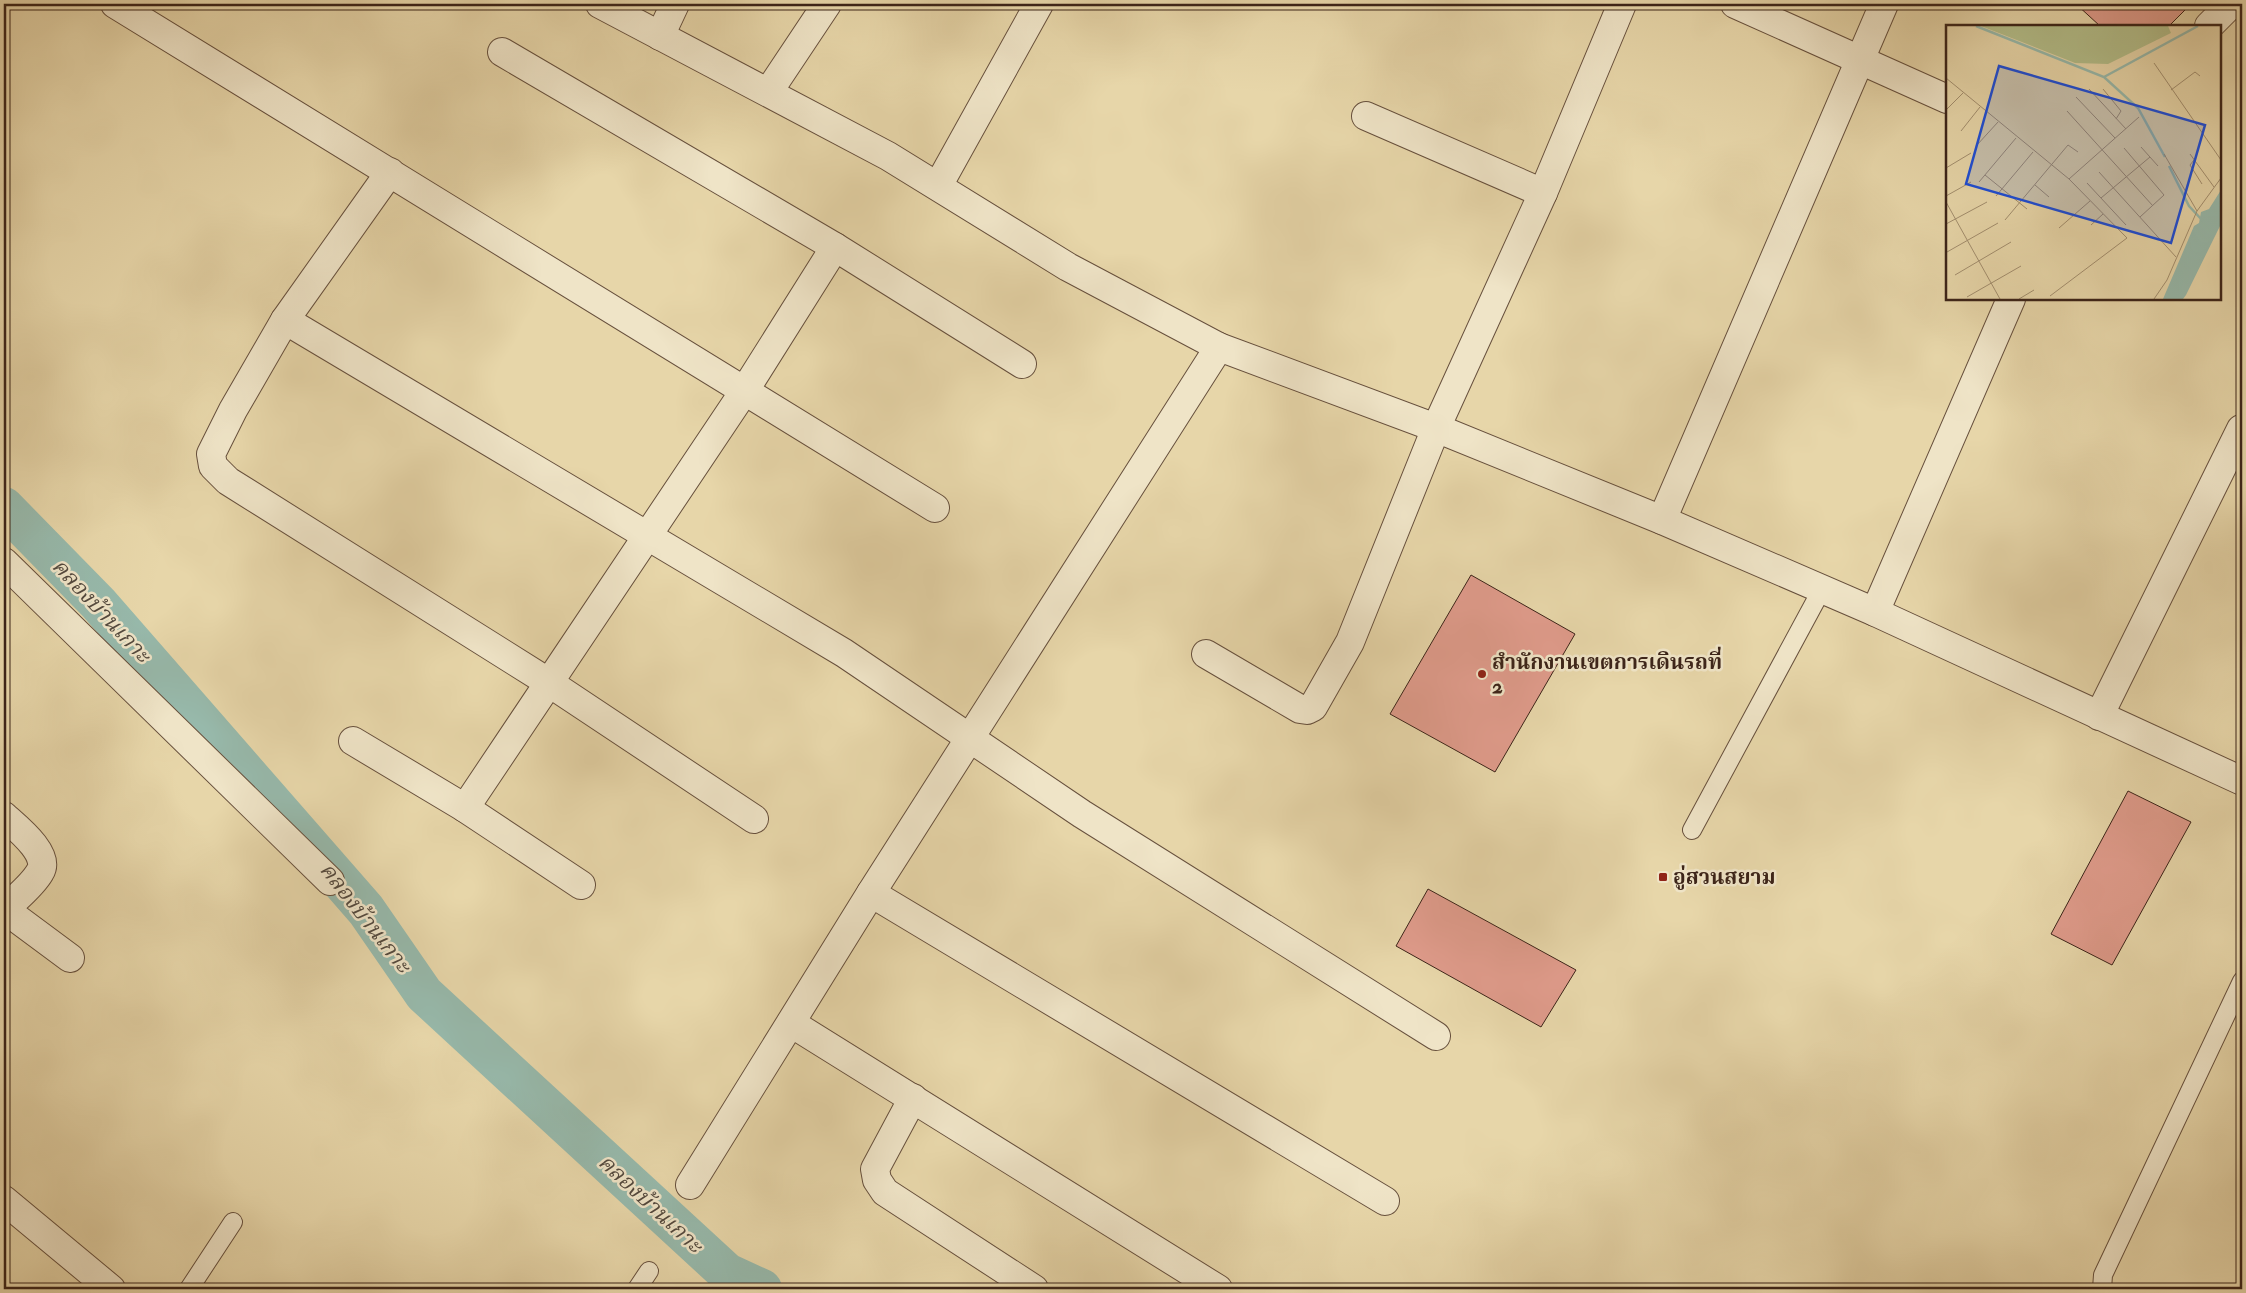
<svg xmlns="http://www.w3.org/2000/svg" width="2246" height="1293" viewBox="0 0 2246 1293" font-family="'IM FELL Double Pica','Noto Serif Thai',serif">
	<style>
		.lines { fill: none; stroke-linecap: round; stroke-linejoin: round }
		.canal { stroke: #97b9ab; stroke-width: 40 }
		.building { fill: #df9b8b; stroke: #3c2419 }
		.service-casing { stroke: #67503d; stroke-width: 20 }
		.minor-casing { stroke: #67503d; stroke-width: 30 }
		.service { stroke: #efe4c7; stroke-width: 18 }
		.minor { stroke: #efe4c7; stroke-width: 28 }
		.poi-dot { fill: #8f2418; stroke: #efe4c7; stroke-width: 2 }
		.labels { text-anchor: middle; stroke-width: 5; stroke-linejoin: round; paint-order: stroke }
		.poi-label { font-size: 21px; font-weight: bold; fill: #3c2419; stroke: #efe4c7; text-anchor: start }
		.water-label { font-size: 22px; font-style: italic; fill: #53493e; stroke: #efe4c7 }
		.inset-river { fill: none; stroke: #97b9ab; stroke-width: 2.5 }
		.inset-road { fill: none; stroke: #a38f6f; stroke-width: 1 }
		.view { fill: #1d4ed8; fill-opacity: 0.15; stroke: #1d4ed8; stroke-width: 2.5 }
		.inset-edge { fill: none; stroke: #3c2419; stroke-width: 2.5 }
	</style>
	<rect width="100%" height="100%" fill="#e7d6a9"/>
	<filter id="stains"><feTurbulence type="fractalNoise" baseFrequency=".004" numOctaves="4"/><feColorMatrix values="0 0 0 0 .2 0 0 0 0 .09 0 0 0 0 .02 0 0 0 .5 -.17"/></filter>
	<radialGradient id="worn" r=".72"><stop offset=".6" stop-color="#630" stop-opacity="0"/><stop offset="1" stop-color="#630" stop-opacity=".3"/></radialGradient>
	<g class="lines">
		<!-- canal -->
		<path class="canal" d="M 4,507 L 98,603 L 366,910 L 424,994 L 727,1273 L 762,1289"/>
	</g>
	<!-- building -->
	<g class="building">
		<path d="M 2076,4 L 2191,4 L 2169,26 L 2100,26 Z"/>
		<path d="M 1471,575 L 1575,634 L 1495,772 L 1390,714 Z"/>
		<path d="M 2128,791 L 2191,822 L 2112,965 L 2051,934 Z"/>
		<path d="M 1428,889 L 1576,970 L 1541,1027 L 1396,946 Z"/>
	</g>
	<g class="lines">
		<!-- service casing -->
		<g class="service-casing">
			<g id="service">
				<path d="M 1692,830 L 1822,589"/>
				<path d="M 189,1289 L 233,1222"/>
				<path d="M 637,1289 L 649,1271"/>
				<path d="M 2102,1289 L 2103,1275 L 2242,981"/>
			</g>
		</g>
		<!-- minor casing -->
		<g class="minor-casing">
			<g id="minor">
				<path d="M 115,4 L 935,508"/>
				<path d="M 600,4 L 888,156 L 1068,267 L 1219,347 L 1436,428 L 1662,520 L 1875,612 L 2242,781"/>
				<path d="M 1735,4 L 1947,99"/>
				<path d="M 2209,26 L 2231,4"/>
				<path d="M 660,36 L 675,4"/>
				<path d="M 502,52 L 835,247 L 1022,364"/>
				<path d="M 769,91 L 827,4"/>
				<path d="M 1366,116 L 1543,193"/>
				<path d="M 390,172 L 285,320 L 233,410 L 211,454 L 213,466 L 228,481 L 548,682 L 754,819"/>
				<path d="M 938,186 L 1039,4"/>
				<path d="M 285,320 L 844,653 L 1082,814 L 1436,1036"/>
				<path d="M 1662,520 L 1884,4"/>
				<path d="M 4,562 L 330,881"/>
				<path d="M 1875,612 L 2011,299"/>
				<path d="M 1206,654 L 1300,709 L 1307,710 L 1313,707 L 1350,642 L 1436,428 L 1543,193 L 1622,4"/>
				<path d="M 2099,716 L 2241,429"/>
				<path d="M 353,741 L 465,808 L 581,885"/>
				<path d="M 465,808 L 745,390 L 835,247"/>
				<path d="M 4,816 C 16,827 51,854 40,872 C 32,886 16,898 5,909"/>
				<path d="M 871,893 L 1385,1201"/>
				<path d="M 4,909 L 70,958"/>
				<path d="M 791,1023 L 1218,1289"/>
				<path d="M 913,1098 L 875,1169 L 877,1180 L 885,1192 L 1034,1289"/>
				<path d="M 690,1185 L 871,893 L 1219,347"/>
				<path d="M 4,1200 L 111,1289"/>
			</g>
		</g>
		<!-- service -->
		<use href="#service" class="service"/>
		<!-- minor -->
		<use href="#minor" class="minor"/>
	</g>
	<!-- markers -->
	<g class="poi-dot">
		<circle cx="1482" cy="674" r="5"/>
		<rect x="1658" y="872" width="10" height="10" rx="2.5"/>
	</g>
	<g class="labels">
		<!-- poi labels -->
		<g class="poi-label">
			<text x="1492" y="669">สำนักงานเขตการเดินรถที่<tspan x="1492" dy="24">2</tspan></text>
			<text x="1673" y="884">อู่สวนสยาม</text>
		</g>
		<!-- water labels -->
		<g class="water-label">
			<text transform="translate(102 610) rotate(47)" y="8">คลองบ้านเกาะ</text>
			<text transform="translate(366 917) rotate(52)" y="8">คลองบ้านเกาะ</text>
			<text transform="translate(651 1203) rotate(43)" y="8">คลองบ้านเกาะ</text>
		</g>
	</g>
	<!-- overview -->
	<g transform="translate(1946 25)">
		<rect width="275" height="275" fill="#e7d6a9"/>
		<path d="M 35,1 L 222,1 L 225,8 L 162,39 L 129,38 Z" fill="#b3be8a"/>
		<path d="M 275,165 L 275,199 L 240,270 L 237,274 L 217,274 L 248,201 L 253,198 L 255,187 L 263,184 Z" fill="#97b9ab"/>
		<path class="inset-river" d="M 30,1 L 158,52 L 192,83 L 219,132M 158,52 L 252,1M 223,141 L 243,181 L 257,196"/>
		<path class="inset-road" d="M 208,38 L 275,135M 0,53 L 123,154 L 181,213 L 104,271M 143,64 L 180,104M 157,64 L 175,86 L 170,94M 225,65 L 249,47 L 254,51M 130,72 L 169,113M 0,85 L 17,68M 121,86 L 207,181M 15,106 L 34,82M 31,120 L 52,97M 195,122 L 212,141M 178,123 L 218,170 L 194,192M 218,129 L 251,186M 244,129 L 268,162M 248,135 L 244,140 L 256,159M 0,143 L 25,128M 153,147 L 230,232M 39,150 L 81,184M 123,154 L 193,92M 33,157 L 70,113M 141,158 L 180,200M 89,160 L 103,172M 0,171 L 25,157M 50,171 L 87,127M 155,173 L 204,132M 0,177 L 54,274M 59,195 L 122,120 L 132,127M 0,199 L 41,177M 145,200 L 157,189M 113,203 L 144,176M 1,227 L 52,198M 9,250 L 65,217M 21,272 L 75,241M 73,274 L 88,265M 208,274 L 221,255 L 251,186 L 275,153"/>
		<path class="view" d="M 53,41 L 259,100 L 225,218 L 20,159 Z"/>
		<rect width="275" height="275" class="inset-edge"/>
	</g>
	<!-- margin -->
	<rect width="2246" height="1293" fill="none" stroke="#e7d6a9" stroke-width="20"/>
	<rect x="5" y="5" width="2236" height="1283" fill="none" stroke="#3c2419" stroke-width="2.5"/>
	<rect x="10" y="10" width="2226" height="1273" fill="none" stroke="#3c2419"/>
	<rect width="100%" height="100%" filter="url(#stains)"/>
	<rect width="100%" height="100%" fill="url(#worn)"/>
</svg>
